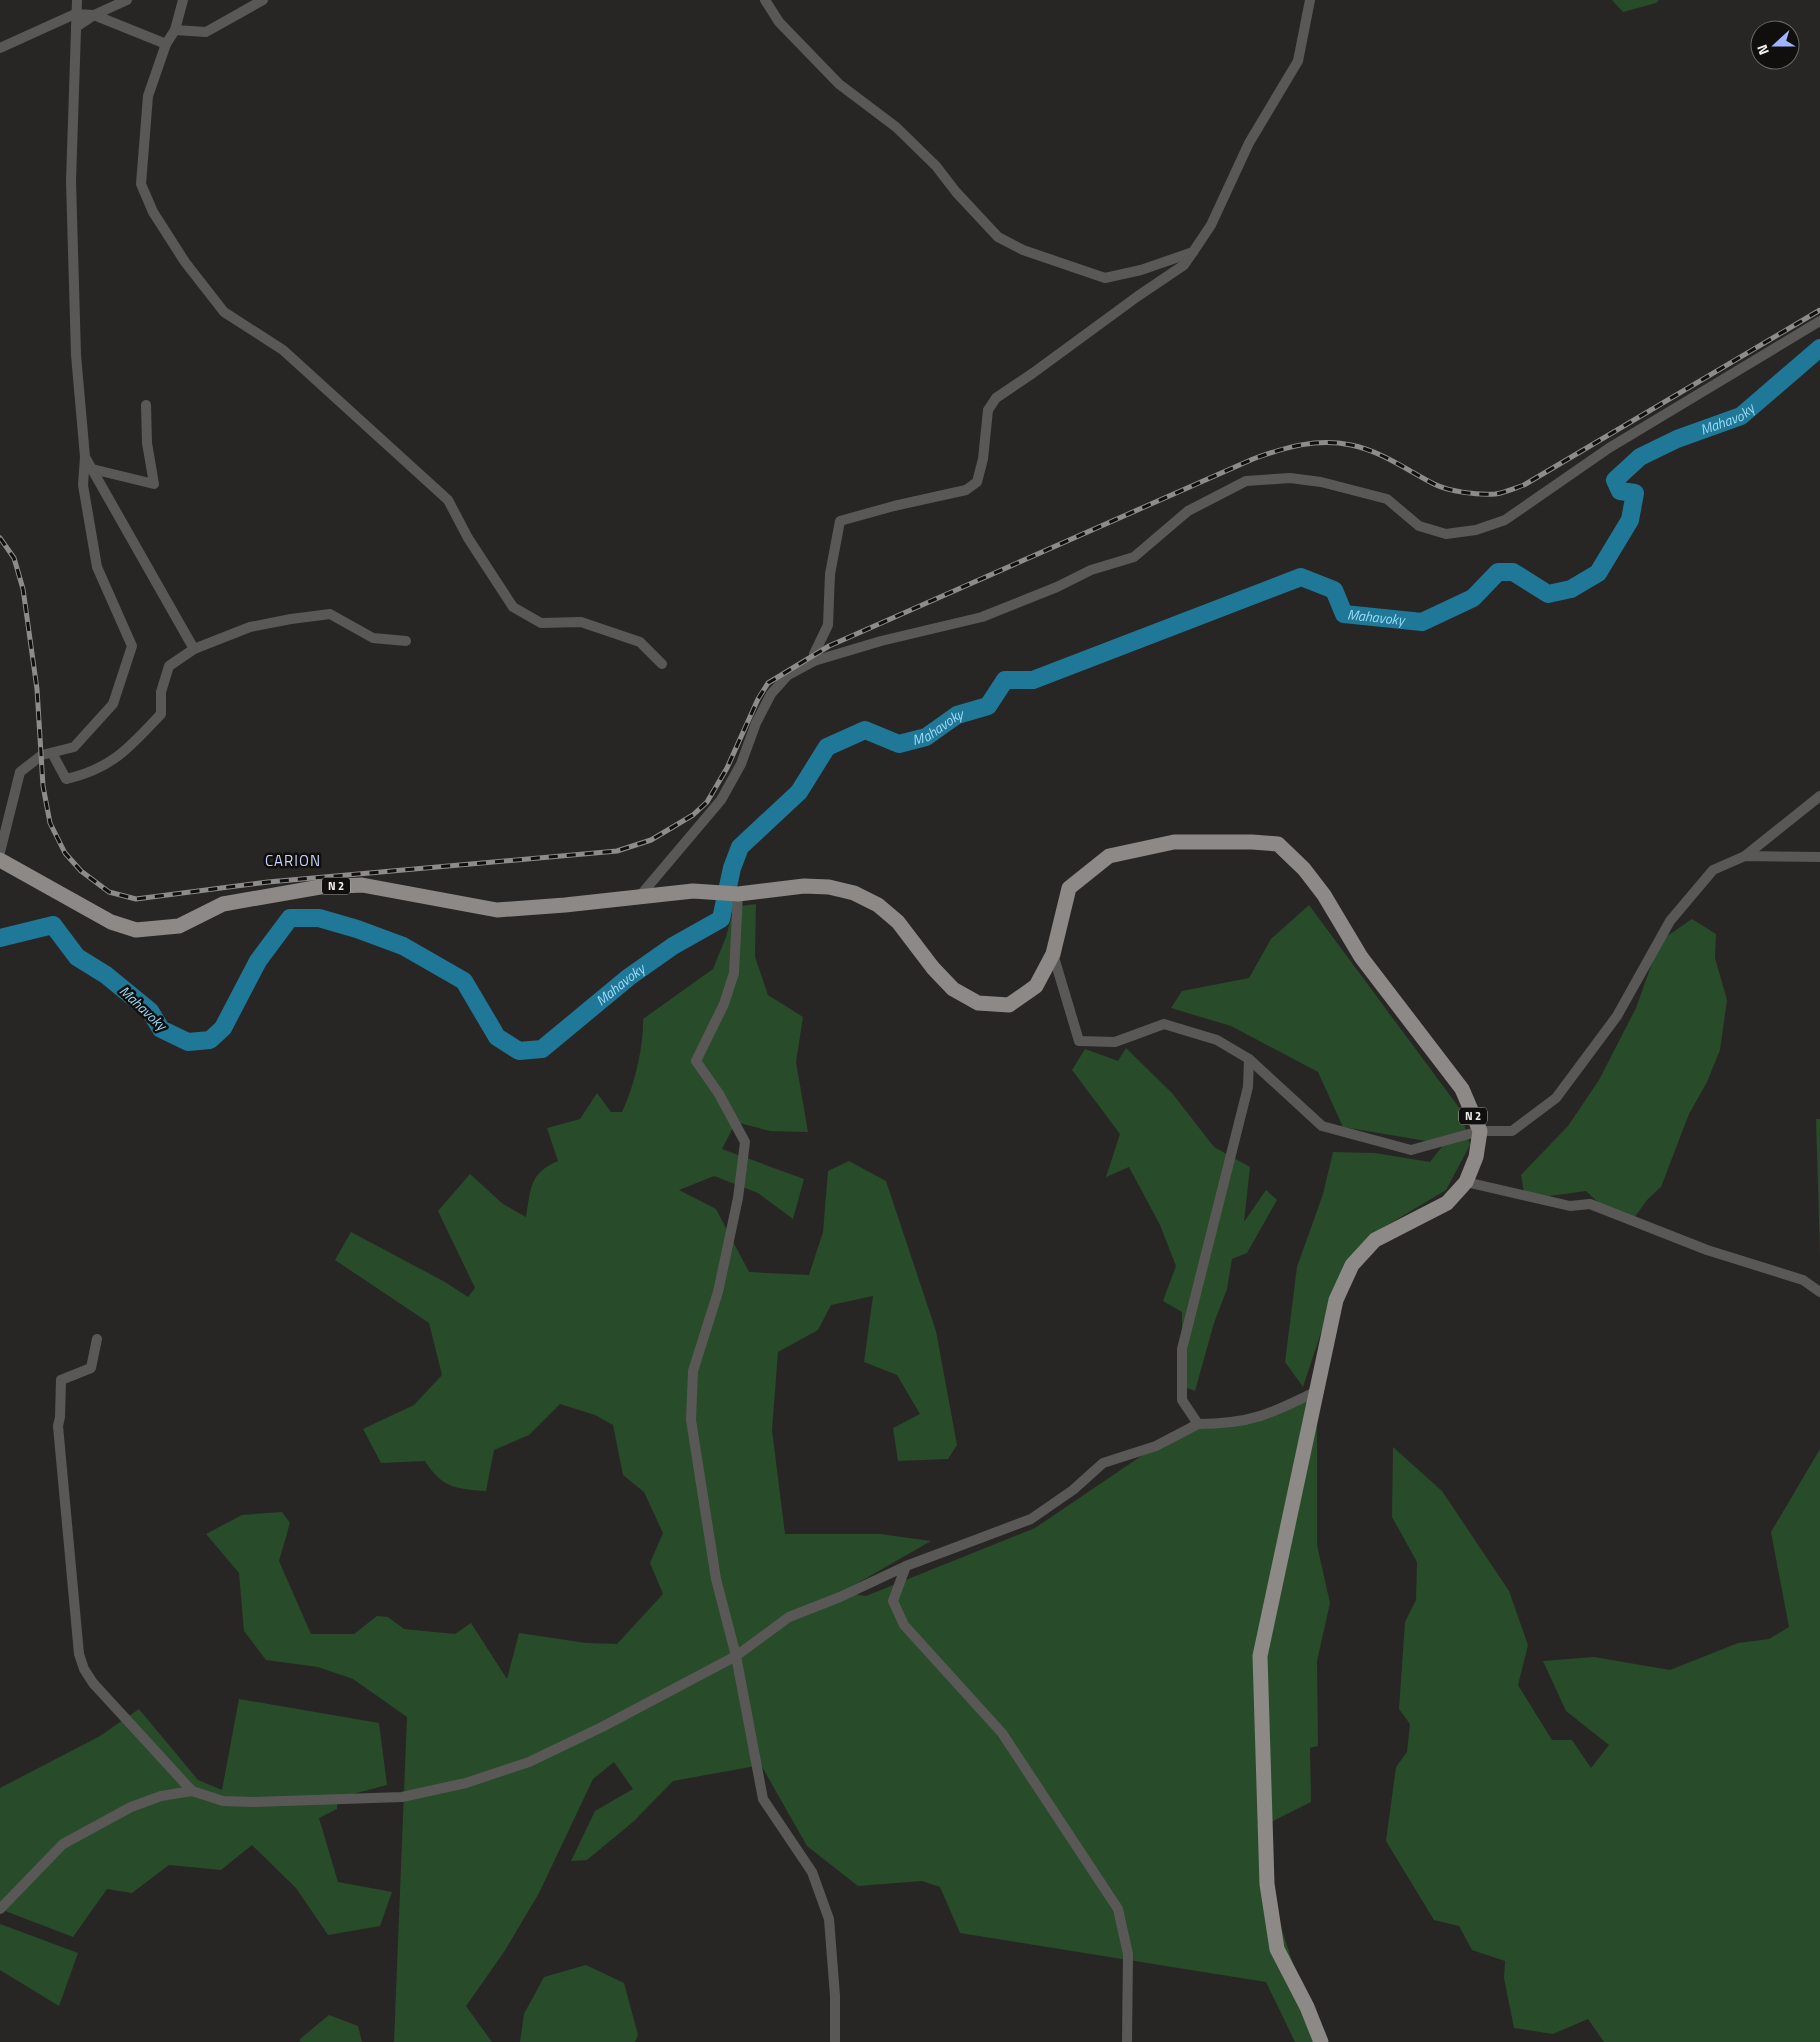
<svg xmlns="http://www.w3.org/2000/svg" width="1820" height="2042" viewBox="0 0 1820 2042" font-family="'Titillium Web',sans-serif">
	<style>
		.green { fill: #284b2a }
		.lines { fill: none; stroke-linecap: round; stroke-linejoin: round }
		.river { stroke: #1f7898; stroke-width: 18 }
		.minor { stroke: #5a5857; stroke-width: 10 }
		.primary { stroke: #8c8987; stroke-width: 15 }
		.rail-casing { stroke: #8e8c8a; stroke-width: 5 }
		.rail { stroke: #100f0e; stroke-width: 3; stroke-dasharray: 9; stroke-linecap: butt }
		.labels { text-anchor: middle; stroke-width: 5; stroke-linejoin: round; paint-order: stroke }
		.shield { fill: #100f0e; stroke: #aeacab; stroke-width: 1 }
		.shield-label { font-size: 11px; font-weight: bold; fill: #f1f0ee }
		.water-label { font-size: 14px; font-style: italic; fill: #9ddbf7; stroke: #100f0e }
		.quarter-label { font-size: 15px; letter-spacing: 1px; fill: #c8d3fe; stroke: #100f0e }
	</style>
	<rect width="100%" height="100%" fill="#282624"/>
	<!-- green -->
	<g class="green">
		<path d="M 1612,0 L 1659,0 L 1656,3 L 1623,12 Z"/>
		<path d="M 756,904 L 755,957 L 768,995 L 803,1017 L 796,1062 L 808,1132 L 770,1131 L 736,1122 L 722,1149 L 804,1179 L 793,1219 L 758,1193 L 714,1176 L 679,1190 L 716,1209 L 749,1272 L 809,1275 L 823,1232 L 828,1171 L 849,1161 L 886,1181 L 936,1331 L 957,1445 L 948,1459 L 898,1461 L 893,1428 L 920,1414 L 897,1375 L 864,1362 L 873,1296 L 831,1305 L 818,1330 L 778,1352 L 772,1430 L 785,1534 L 880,1534 L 931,1541 L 842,1592 L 866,1596 L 1035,1528 L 1156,1446 L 1198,1424 L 1272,1413 L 1317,1391 L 1317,1545 L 1330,1603 L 1317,1661 L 1318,1746 L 1310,1748 L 1311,1802 L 1265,1825 L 1267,1884 L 1307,2007 L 1321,2042 L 1295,2042 L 1266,1982 L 960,1933 L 940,1887 L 922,1881 L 858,1886 L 807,1846 L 761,1765 L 673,1781 L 634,1821 L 587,1860 L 571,1861 L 595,1811 L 633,1789 L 614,1762 L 593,1779 L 539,1893 L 504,1952 L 466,2006 L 492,2042 L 394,2042 L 407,1717 L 353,1679 L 318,1667 L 266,1660 L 244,1631 L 239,1573 L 206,1534 L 242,1515 L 282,1512 L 290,1523 L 279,1561 L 311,1634 L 354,1634 L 377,1616 L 388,1617 L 404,1629 L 455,1634 L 471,1623 L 507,1679 L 519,1633 L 586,1643 L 617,1644 L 663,1594 L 650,1563 L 663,1533 L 644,1492 L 623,1475 L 613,1425 L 595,1415 L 560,1404 L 529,1435 L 494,1450 L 486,1491 C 456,1489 442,1488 425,1461 L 381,1463 L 363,1429 L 414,1405 L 442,1375 L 429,1323 L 335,1260 L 351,1232 L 445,1282 L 468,1297 L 475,1288 L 438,1211 L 470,1174 L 503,1204 L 526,1217 C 531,1189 529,1173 558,1161 L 547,1128 L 580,1119 L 597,1093 L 611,1112 L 622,1112 C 634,1088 644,1046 643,1019 L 713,969 L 726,937 L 734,907 Z"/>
		<path d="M 1309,905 L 1460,1109 L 1470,1145 L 1446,1190 L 1369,1236 L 1343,1266 L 1303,1387 L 1285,1362 L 1297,1267 L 1323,1194 L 1333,1152 L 1375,1153 L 1430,1162 L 1444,1144 L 1343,1127 L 1318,1072 L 1231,1026 L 1171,1008 L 1182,991 L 1249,978 L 1271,939 Z"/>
		<path d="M 1692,919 L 1716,934 L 1715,958 L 1727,1000 L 1720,1050 L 1707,1082 L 1689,1114 L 1661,1187 L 1647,1200 L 1634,1218 L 1600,1204 L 1586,1191 L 1549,1196 L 1524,1193 L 1521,1175 L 1568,1126 L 1599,1080 L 1636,1008 L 1660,941 Z"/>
		<path d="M 1126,1048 L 1172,1093 L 1214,1147 L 1250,1167 L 1244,1222 L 1266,1190 L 1277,1200 L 1247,1253 L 1232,1259 L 1227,1289 L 1214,1323 L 1195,1391 L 1182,1386 L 1182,1312 L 1163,1301 L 1176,1266 L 1160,1225 L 1129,1167 L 1106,1177 L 1120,1134 L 1072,1070 L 1085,1049 L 1118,1061 Z"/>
		<path d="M 1816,1119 L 1820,1119 L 1820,1255 Z"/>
		<path d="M 1393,1447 L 1442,1491 L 1509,1591 L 1528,1645 L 1518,1685 L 1552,1740 L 1572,1740 L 1591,1768 L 1609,1745 L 1566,1711 L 1543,1661 L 1594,1657 L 1670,1670 L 1738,1643 L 1769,1639 L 1789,1627 L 1771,1532 L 1820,1449 L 1820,2042 L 1604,2042 L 1588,2019 L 1553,2034 L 1514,2028 L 1504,1978 L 1505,1961 L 1472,1950 L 1459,1926 L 1434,1920 L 1386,1841 L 1396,1767 L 1407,1752 L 1410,1724 L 1399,1709 L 1405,1622 L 1416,1600 L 1417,1562 L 1392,1517 Z"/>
		<path d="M 239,1699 L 379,1723 L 387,1785 L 337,1798 L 337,1809 L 319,1818 L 338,1882 L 392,1892 L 380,1926 L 328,1935 L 296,1888 L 252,1845 L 221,1870 L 169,1865 L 132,1893 L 107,1889 L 73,1937 L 0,1909 L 0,1788 L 100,1736 L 139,1709 L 198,1780 L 222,1790 Z"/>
		<path d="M 0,1924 L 78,1953 L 59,2006 L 0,1970 Z"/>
		<path d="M 586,1965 L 624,1983 L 638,2035 L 635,2042 L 520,2042 L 524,2014 L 544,1977 Z"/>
		<path d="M 329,2015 L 358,2026 L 362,2042 L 300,2042 L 300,2039 Z"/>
	</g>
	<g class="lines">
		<!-- river -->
		<path class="river" id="s1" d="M 0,938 L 53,925 L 77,957 L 106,975 L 150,1011 L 161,1029 L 188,1042 L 210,1040 L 223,1028 L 258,961 L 290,918 L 319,918 L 357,929 L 403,946 L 464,981 L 497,1037 L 519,1051 L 542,1049 L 629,977 L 673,946 L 721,919 L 732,868 L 740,847 L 799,792 L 827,747 L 865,730 L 899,744 L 926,737 L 957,715 L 988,706 L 1005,680 L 1033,680 L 1301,577 L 1334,590 L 1344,614 L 1422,622 L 1473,598 L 1498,572 L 1513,572 L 1548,594 L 1571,589 L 1598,573 L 1630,520 L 1635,493 L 1620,491 L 1615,480 L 1640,457 L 1677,439 L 1741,416 L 1820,348"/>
		<!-- minor -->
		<g class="minor">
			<path d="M 765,0 L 779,22 L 839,84 L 896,127 L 936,166 L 956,192 L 998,237 L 1023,250 L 1105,278 L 1141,270 L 1193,252 L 1211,225 L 1249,143 L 1298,61 L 1310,0"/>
			<path d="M 76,27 L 94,15 L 127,0"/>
			<path d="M 175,30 L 183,0"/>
			<path d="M 166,44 L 175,30 L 206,32 L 263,0"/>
			<path d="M 0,48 L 75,14 L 94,15 L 166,44 L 148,96 L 141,184 L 153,212 L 185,262 L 224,312 L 283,350 L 448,500 L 468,538 L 513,607 L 541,623 L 581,622 L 640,642 L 662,664"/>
			<path d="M 92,469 L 154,484 L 147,443 L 146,405"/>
			<path d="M 194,649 L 250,627 L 291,619 L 330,614 L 373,638 L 406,641"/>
			<path d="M 814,661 L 814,654 L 828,625 L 830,574 L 840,521 L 894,506 L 966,490 L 977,482 L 983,459 L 988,410 L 996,398 L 1033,373 L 1138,296 L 1184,265 L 1193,252"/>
			<path d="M 52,753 L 66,779 C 112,769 131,746 161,714 L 161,692 L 169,666 L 194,649 L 85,457"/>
			<path d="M 0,852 L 20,772 L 42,755 L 74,747 L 113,704 L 132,646 L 97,567 L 83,485 L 85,457 L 76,355 L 71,181 L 77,0"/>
			<path d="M 1745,856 L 1820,796"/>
			<path d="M 738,894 L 734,973 L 724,1004 L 696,1061 L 719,1094 L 745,1142 L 738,1198 L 718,1292 L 693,1371 L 691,1420 L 716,1579 L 736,1656 L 763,1799 L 812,1872 L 829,1919 L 835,1996 L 835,2042"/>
			<path d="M 639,897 L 721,800 L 741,764 L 756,723 L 771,694 L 788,675 L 814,661 L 881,641 L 982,617 L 1057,587 L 1091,570 L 1134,557 L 1188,511 L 1246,481 L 1290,478 L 1321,482 L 1387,499 L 1419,526 L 1446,534 L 1476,530 L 1505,520 L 1609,448 L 1820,321"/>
			<path d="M 1053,954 L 1079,1041 L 1115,1042 L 1164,1024 L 1217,1040 L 1249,1059 L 1322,1126 L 1411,1150 L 1480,1131 L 1512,1131 L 1556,1098 L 1617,1016 L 1670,921 L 1713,870 L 1745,856 L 1820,857"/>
			<path d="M 1249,1059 L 1248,1087 L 1182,1349 L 1182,1400 L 1198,1424 C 1250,1424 1271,1414 1317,1391"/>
			<path d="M 1466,1182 L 1570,1206 L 1590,1204 L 1707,1250 L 1803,1280 L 1820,1292"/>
			<path d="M 97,1339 L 91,1368 L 61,1380 L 60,1417 L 58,1426 L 79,1654 L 84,1669 L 93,1683 L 192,1791"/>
			<path d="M 0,1909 L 63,1844 L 131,1807 L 161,1796 L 192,1791 L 223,1801 L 254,1802 L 402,1797 L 466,1783 L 529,1762 L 602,1727 L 736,1656 L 789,1617 L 840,1597 L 906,1566"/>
			<path d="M 1127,2042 L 1128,1954 L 1118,1909 L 1002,1733 L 904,1625 L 893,1601 L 906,1566 L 1031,1519 L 1073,1490 L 1103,1463 L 1156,1446 L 1198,1424"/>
		</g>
		<!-- primary -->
		<path class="primary" d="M 0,860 L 111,922 L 136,930 L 179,926 L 223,904 L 320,887 L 362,885 L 497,910 L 565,905 L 693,891 L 738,894 L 804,886 L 829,887 L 854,893 L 878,905 L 898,922 L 933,968 L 953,989 L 978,1003 L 1009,1005 L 1036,986 L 1053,954 L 1069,888 L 1109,856 L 1174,842 L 1252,842 L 1278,844 L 1304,869 L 1324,895 L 1361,957 L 1462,1089 L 1480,1131 L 1476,1157 L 1466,1182 L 1447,1203 L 1375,1240 L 1352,1265 L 1336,1300 L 1260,1656 L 1267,1884 L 1277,1949 L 1307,2007 L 1321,2042"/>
		<!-- rail casing -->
		<g class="rail-casing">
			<path id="rail" d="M 0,538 L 14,558 L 23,589 L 37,689 L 43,786 L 50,823 L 65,853 L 81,871 L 109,892 L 136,899 L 268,882 L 617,851 L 651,840 L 693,815 L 707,802 L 727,768 L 758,699 L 768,683 L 829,646 L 1253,459 C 1286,447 1316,438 1351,445 C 1381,451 1407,470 1434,484 C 1450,492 1477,495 1495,494 C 1504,493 1515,488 1524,485 L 1820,310"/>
		</g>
		<!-- rail -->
		<use href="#rail" class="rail"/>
	</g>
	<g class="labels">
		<!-- shield labels -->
		<g class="shield">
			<rect x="322" y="877.5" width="28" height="17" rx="4"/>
			<rect x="1459" y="1107.5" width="28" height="17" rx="4"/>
		</g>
		<g class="shield-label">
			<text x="336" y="890">N 2</text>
			<text x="1473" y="1120">N 2</text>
		</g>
		<!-- water labels -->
		<g class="water-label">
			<text dy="5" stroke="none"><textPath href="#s1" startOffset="2250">Mahavoky</textPath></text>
			<text dy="5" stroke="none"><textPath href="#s1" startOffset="1754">Mahavoky</textPath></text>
			<text dy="5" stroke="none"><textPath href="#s1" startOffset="1259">Mahavoky</textPath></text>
			<text dy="5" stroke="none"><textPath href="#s1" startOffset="809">Mahavoky</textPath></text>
			<text transform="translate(143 1008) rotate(43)" y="5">Mahavoky</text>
		</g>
		<!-- quarter labels -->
		<g class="quarter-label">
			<text x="293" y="866">CARION</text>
		</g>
	</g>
	<!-- north arrow -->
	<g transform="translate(1775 45) rotate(249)"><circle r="24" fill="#100f0e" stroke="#6a6968"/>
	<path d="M0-4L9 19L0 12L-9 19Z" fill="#a1b3fd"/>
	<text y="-8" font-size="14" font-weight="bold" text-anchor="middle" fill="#f1f0ee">N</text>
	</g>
</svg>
